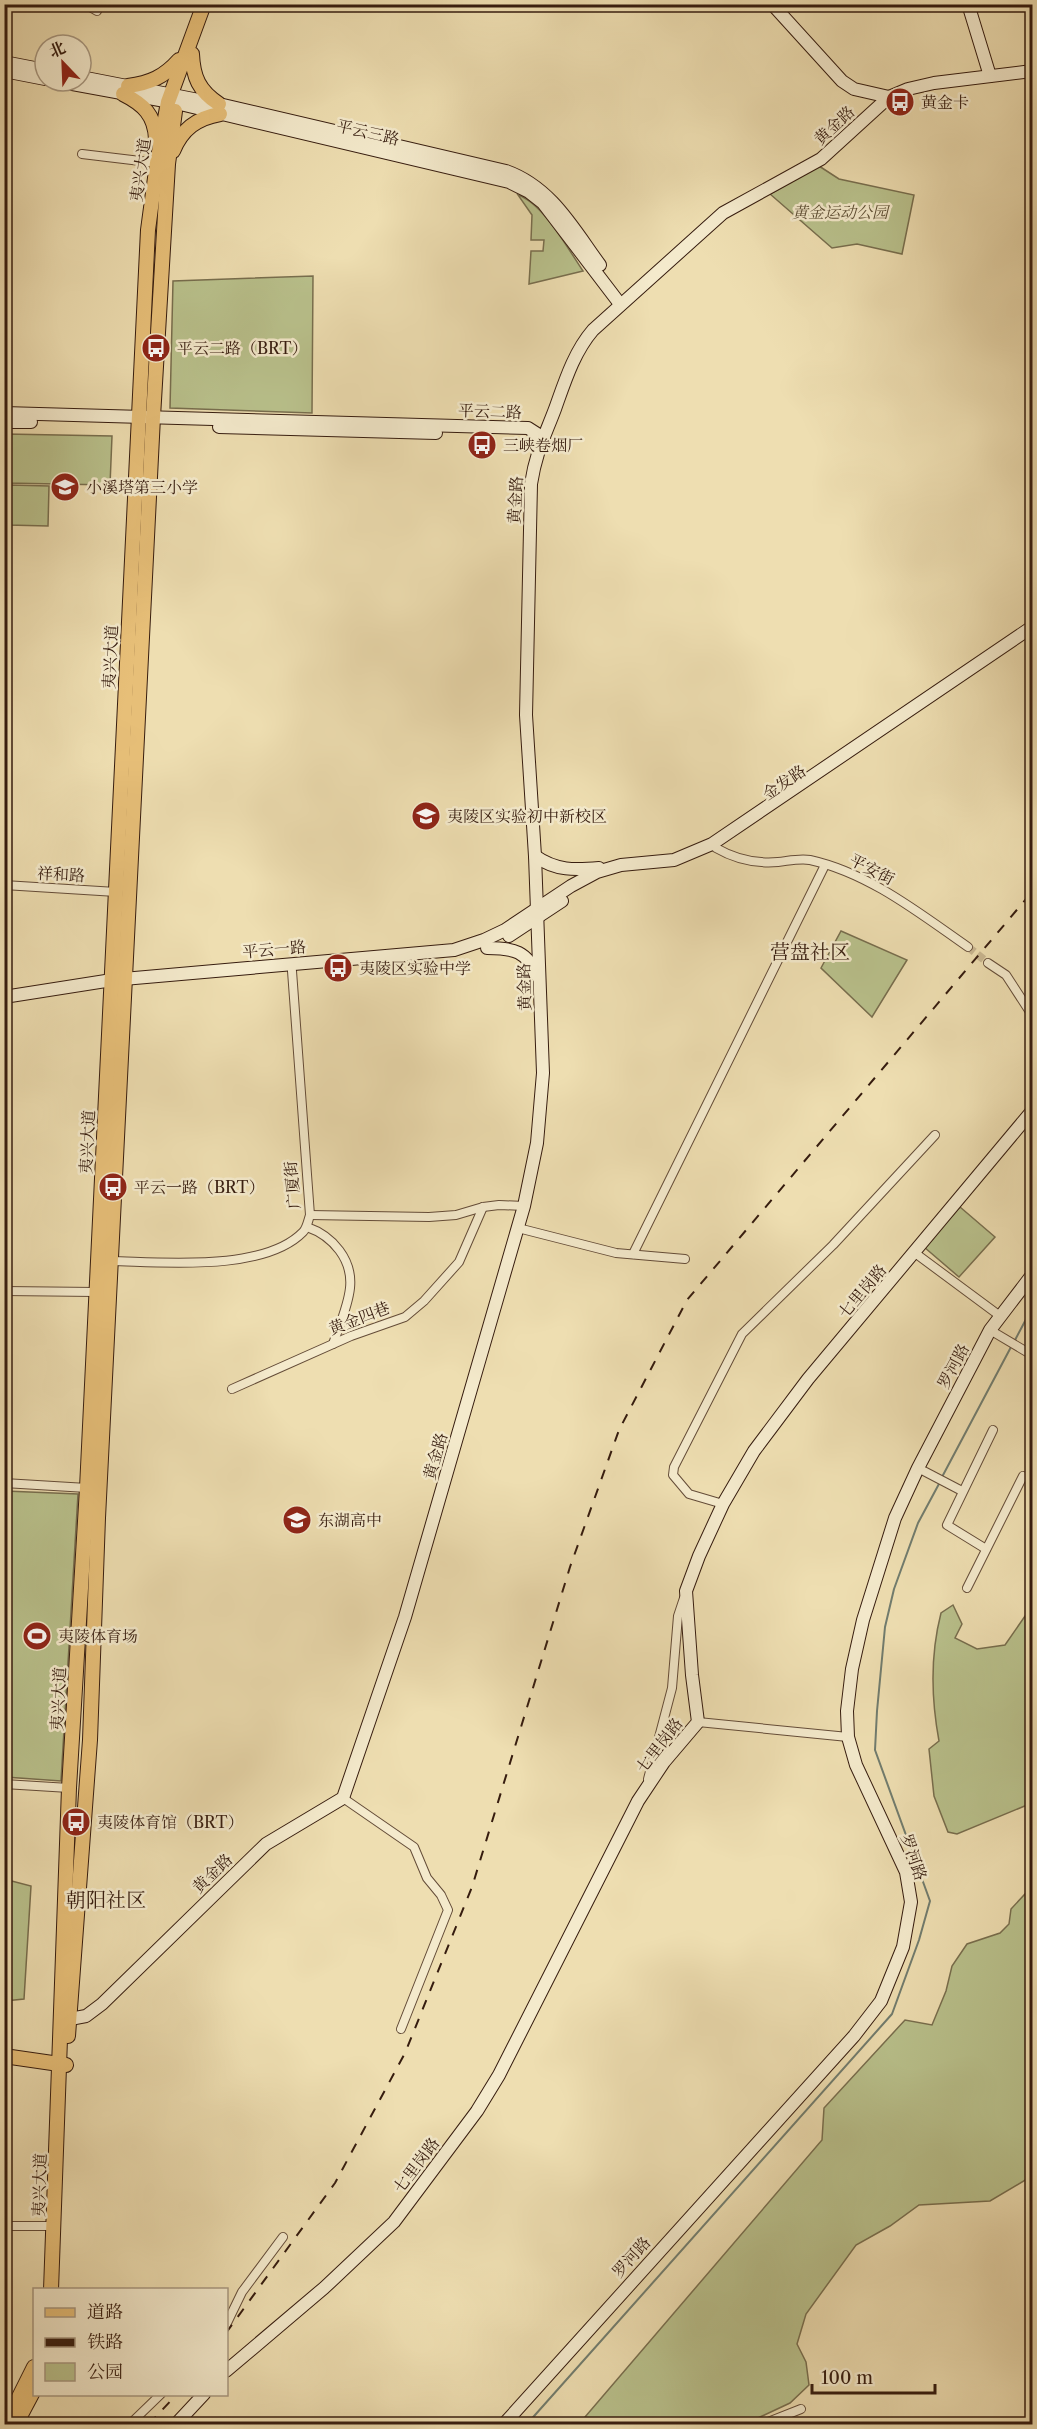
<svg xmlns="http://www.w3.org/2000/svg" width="1037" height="2429" viewBox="0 0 1037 2429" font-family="'Libre Caslon Text','Noto Serif SC',serif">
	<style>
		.green { fill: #b9c18c; stroke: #786e4e; stroke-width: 1.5 }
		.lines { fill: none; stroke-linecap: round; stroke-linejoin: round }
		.stream { stroke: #717c6e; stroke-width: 2 }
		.street-tunnel { stroke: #c9b791; stroke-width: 8; stroke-dasharray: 8 4; stroke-linecap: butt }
		.street-casing { stroke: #644c38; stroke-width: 10 }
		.secondary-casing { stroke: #361c0f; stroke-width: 14 }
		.primary-casing { stroke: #361c0f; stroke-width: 16 }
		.street { stroke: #f4eacc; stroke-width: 8 }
		.secondary { stroke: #f4eacc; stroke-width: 12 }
		.primary { stroke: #e7bf78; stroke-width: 14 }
		.rail { stroke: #361c0f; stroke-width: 2; stroke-dasharray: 10 10; stroke-linecap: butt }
		.labels { text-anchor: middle; stroke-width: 5; stroke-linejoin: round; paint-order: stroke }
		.poi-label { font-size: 16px; fill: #361c0f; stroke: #f4eacc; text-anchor: start }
		.street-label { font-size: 16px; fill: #361c0f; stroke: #f4eacc }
		.park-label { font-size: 16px; font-style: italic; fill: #5d4e34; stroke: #f4eacc }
		.quarter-label { font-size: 20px; fill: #361c0f; stroke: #f4eacc }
	</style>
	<rect width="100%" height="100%" fill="#eedeb1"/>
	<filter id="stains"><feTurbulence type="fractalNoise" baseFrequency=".00333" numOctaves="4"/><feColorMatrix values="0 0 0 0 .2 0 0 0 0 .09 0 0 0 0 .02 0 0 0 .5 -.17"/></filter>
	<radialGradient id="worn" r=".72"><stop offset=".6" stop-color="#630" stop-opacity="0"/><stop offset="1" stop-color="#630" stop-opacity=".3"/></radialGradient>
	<!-- green -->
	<g class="green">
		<path d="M 819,166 L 839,179 L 914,195 L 902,254 L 857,244 L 832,248 L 770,194 Z"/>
		<path d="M 518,195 C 543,203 568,249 583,271 L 529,284 L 531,251 L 543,251 L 544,240 L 531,240 L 532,215 Z"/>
		<path d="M 313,276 L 312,413 L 170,408 L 173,281 Z"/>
		<path d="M 5,434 L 112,436 L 110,485 L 5,483 Z"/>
		<path d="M 9,485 L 49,486 L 48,526 L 8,525 Z"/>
		<path d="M 841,931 L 907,960 L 872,1017 L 821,968 Z"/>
		<path d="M 960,1207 L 995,1237 L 959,1277 L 924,1247 Z"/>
		<path d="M 5,1491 L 78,1494 L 61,1781 L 5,1777 Z"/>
		<path d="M 953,1605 L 962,1624 L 955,1638 L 977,1649 L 1005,1645 L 1032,1606 L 1032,1803 L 957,1834 L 948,1832 L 934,1796 L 929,1749 L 939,1741 C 931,1698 930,1656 941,1613 Z"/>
		<path d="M 4,1879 L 31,1886 L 24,1999 L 5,2001 Z"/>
		<path d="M 1032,1891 L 1032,2176 L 990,2201 L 919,2205 L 890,2226 L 856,2245 L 806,2314 L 797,2344 L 806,2362 L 809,2385 L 790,2403 L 745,2424 L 579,2424 L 822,2140 L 824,2108 L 905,2020 L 932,2025 L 946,1991 L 952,1966 L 967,1944 L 1000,1933 L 1009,1924 L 1011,1909 L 1025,1894 Z"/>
	</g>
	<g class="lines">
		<!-- stream -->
		<g class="stream">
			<path d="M 1014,1342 L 1032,1308"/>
			<path d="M 942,1477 L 1011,1347"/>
			<path d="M 527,2424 L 892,2014 L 919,1940 L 930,1901 L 875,1750 L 877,1711 L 885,1627 L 894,1589 L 918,1523 L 940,1482"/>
		</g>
		<!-- street-tunnel -->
		<path class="street-tunnel" d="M 968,947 L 988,963"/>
		<!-- street casing -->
		<g class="street-casing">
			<g id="street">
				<path d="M 85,4 L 97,11 L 100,4"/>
				<path d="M 82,154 L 157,163"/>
				<path d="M 716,848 C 735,859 755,864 778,862 C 788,861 800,858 810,860 C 869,873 919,913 968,947"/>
				<path d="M 4,885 L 116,892"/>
				<path d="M 988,963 L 1006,975 L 1032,1015"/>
				<path d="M 310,1215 L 429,1217 L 456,1215 L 483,1207 L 499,1205 L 524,1206"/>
				<path d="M 307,1227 C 333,1236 353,1260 350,1288 C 348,1307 339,1326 333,1344"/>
				<path d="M 518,1228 L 616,1253 L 685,1259"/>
				<path d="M 915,1253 L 1000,1316"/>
				<path d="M 633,1254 L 825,865"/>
				<path d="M 111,1261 C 164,1262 264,1272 303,1232 C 307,1228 308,1221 310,1215 L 292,971"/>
				<path d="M 4,1291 L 96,1292"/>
				<path d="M 990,1330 L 1032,1355"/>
				<path d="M 232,1389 L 351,1336 L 405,1317 L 424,1301 L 459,1262 L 483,1207"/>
				<path d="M 918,1468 L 962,1491"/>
				<path d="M 4,1483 L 87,1488"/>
				<path d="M 723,1504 L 689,1494 L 673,1475 L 674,1467 L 742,1334 L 833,1245 L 935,1135"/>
				<path d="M 986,1549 L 947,1525 L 993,1430"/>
				<path d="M 967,1588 L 1023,1476"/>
				<path d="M 698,1722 L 848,1737"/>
				<path d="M 648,1779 L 672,1688 L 678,1616 L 684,1598"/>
				<path d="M 4,1784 L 69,1788"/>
				<path d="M 343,1798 L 414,1847 L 427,1878 L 441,1895 L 448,1910 L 401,2029"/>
				<path d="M 4,2226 L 54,2226"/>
				<path d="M 226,2325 L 242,2292 L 283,2237"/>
				<path d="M 130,2424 L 161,2394"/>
				<path d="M 763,2424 L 801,2409"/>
			</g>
		</g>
		<!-- secondary casing -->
		<g class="secondary-casing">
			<g id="secondary">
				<path d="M 772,4 L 842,81 L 854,89 L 889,97"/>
				<path d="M 968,4 L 990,76"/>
				<path d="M 4,62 L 45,70"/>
				<path d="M 4,71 L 45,79"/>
				<path d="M 81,77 L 219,104 L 506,171 C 551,187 573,228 600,265"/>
				<path d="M 56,81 L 176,103 L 509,182 L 529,192 L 543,203 L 620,304"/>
				<path d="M 4,413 L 528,428 L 542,437"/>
				<path d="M 4,422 L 31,422"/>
				<path d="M 219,427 L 436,433"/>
				<path d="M 535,856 C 556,871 575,870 599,868"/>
				<path d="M 509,936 L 562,901"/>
				<path d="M 487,948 C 514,948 527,951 538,977"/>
				<path d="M 4,997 L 112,980 L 454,950 L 484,940 L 505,930 L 571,886 L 597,872 L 621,865 L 674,860 L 712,844 L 1032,627"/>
				<path d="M 70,2019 L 86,2016 L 102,2004 L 266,1844 L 343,1798 L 405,1617 L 524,1206 L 537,1143 L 543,1073 L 535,856 L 526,715 L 531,484 C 536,452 544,438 555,409 C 565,381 574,352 593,330 L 723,213 L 821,159 L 889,97 L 908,89 L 934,83 L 1032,71"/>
				<path d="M 226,2371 L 324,2288 L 394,2222 L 477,2111 L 499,2075 L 638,1801 L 664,1762 L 698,1722 L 692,1675 L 686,1591 L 699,1556 L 723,1504 L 754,1451 L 808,1379 L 1032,1111"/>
				<path d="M 176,2424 L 204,2394"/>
				<path d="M 504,2424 L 854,2036 L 881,2001 L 903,1947 L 911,1902 L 906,1872 L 856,1765 L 848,1737 L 847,1711 L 852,1669 L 863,1620 L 895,1518 L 918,1468 L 990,1330 L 1032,1275"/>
			</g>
		</g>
		<!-- primary casing -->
		<g class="primary-casing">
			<g id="primary">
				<path d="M 192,54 C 193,77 199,91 219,104"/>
				<path d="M 128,86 C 150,83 164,77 179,60"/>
				<path d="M 123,94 C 143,104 155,115 156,139"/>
				<path d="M 173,151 C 182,129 197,118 220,114"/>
				<path d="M 68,2036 L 90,1740 L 98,1518 L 153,417 L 168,164 L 175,111"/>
				<path d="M 4,2056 L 66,2065"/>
				<path d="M 51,2290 L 69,1788 L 87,1488 L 148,230 L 157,163 L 168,102 L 204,4"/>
				<path d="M 4,2417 L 15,2405 L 34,2367"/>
				<path d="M 16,2424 L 34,2390"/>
			</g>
		</g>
		<!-- street -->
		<use href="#street" class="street"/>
		<!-- secondary -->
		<use href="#secondary" class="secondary"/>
		<!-- primary -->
		<use href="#primary" class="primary"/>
		<!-- rail -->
		<g class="rail">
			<path d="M 226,2333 L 335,2183 L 405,2053 L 472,1887 L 570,1567 L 619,1430 L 687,1300 L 1032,892"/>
			<path d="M 149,2424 L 177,2394"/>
		</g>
	</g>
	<!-- icons -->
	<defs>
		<g id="bus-disc" transform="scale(1.5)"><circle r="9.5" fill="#8f2418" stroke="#f4eacc"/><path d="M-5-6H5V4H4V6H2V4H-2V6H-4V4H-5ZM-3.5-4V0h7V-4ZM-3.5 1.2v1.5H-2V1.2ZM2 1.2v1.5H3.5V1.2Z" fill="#fff"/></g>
		<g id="school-disc" transform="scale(1.5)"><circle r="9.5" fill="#8f2418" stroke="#f4eacc"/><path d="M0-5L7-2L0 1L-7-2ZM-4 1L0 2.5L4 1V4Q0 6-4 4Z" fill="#fff"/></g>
		<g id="stadium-disc" transform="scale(1.5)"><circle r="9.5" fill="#8f2418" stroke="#f4eacc"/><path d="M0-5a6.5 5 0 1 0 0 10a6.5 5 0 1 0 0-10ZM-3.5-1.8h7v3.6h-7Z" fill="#fff"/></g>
	</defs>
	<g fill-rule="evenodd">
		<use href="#bus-disc" x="900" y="102"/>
		<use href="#bus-disc" x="156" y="348"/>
		<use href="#bus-disc" x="482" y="445"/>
		<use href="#school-disc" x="65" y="487"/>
		<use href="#school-disc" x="426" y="816"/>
		<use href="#bus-disc" x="338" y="968"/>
		<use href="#bus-disc" x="113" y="1187"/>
		<use href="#school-disc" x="297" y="1520"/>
		<use href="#stadium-disc" x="37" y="1636"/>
		<use href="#bus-disc" x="76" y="1822"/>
	</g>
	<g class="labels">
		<!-- poi labels -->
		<g class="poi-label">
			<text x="921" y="108">黄金卡</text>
			<text x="177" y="354">平云二路（BRT）</text>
			<text x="503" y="451">三峡卷烟厂</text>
			<text x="86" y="493">小溪塔第三小学</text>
			<text x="447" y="822">夷陵区实验初中新校区</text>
			<text x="359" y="974">夷陵区实验中学</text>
			<text x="134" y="1193">平云一路（BRT）</text>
			<text x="318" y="1526">东湖高中</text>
			<text x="58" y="1642">夷陵体育场</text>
			<text x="97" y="1828">夷陵体育馆（BRT）</text>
		</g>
		<!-- street labels -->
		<g class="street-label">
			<text transform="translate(834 125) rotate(-43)" y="6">黄金路</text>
			<text transform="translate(368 132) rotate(13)" y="6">平云三路</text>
			<text transform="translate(140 170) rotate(-82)" y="6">夷兴大道</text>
			<text transform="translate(490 411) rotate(2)" y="6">平云二路</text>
			<text transform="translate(515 500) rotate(-87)" y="6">黄金路</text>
			<text transform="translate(110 657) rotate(-87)" y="6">夷兴大道</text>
			<text transform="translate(784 782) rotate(-34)" y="6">金发路</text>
			<text transform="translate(872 869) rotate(27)" y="6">平安街</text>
			<text transform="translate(61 874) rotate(3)" y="6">祥和路</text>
			<text transform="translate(274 949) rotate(-5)" y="6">平云一路</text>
			<text transform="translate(524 987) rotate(-92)" y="6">黄金路</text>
			<text transform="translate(87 1142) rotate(-87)" y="6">夷兴大道</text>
			<text transform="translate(292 1185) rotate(-95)" y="6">广厦街</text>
			<text transform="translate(862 1291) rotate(-50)" y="6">七里岗路</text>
			<text transform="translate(359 1318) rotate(-21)" y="6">黄金四巷</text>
			<text transform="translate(953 1366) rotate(-62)" y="6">罗河路</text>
			<text transform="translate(435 1456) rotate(-74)" y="6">黄金路</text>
			<text transform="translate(58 1699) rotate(-87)" y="6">夷兴大道</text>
			<text transform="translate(659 1745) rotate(-52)" y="6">七里岗路</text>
			<text transform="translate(914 1857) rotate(71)" y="6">罗河路</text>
			<text transform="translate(212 1873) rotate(-44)" y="6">黄金路</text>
			<text transform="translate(416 2165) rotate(-53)" y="6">七里岗路</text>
			<text transform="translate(39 2185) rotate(-88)" y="6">夷兴大道</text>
			<text transform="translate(631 2257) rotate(-48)" y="6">罗河路</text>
		</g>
		<!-- park labels -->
		<g class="park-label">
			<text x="840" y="218">黄金运动公园</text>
		</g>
		<!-- quarter labels -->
		<g class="quarter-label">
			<text x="810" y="959">营盘社区</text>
			<text x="106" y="1907">朝阳社区</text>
		</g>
	</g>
	<!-- margin -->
	<rect width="1037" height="2429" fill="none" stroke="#eedeb1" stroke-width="24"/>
	<rect x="6" y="6" width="1025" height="2417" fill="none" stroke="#361c0f" stroke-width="3"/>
	<rect x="12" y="12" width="1013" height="2405" fill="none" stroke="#361c0f" stroke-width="1.5"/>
	<!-- legend -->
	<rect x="33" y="2288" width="195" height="108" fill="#f4eacc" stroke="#a89880" stroke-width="1.5"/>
	<rect x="45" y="2308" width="30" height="9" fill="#e7bf78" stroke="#a89880" stroke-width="1.5"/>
	<text x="87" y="2318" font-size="18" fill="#361c0f">道路</text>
	<rect x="45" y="2338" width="30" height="9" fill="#361c0f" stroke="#a89880" stroke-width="1.5"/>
	<text x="87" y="2348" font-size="18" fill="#361c0f">铁路</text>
	<rect x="45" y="2363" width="30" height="18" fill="#b9c18c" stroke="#a89880" stroke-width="1.5"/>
	<text x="87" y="2378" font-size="18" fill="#361c0f">公园</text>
	<!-- north arrow -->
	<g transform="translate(63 63) rotate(337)"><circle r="28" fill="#f4eacc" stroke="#a89880" stroke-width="1.5"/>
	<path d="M0-4.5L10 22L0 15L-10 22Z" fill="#8f2418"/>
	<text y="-9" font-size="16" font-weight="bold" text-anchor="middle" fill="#361c0f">北</text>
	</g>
	<!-- scale -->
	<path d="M812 2384v9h123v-9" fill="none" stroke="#361c0f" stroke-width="3"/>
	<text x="821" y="2384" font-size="18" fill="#361c0f" stroke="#f4eacc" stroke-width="4.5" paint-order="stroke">100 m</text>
	<rect width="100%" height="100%" filter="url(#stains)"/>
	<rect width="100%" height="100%" fill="url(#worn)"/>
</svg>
